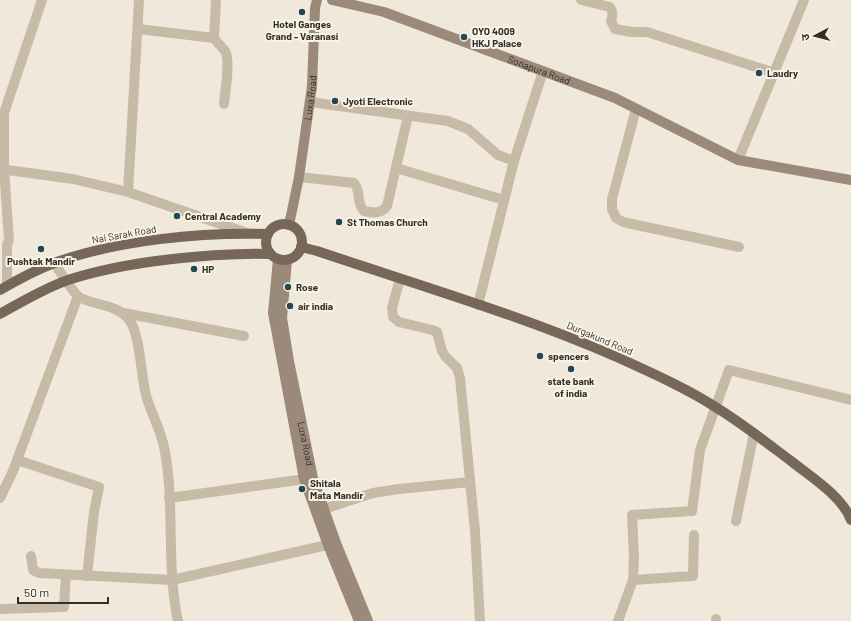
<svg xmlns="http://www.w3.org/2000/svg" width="851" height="621" viewBox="0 0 851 621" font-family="Barlow,'Noto Sans Devanagari',sans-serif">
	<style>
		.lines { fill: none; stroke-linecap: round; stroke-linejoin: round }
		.street { stroke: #c7bba8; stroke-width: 10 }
		.secondary { stroke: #9b8a79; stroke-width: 10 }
		.primary { stroke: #766759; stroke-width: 10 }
		.poi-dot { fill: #204853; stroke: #f8f3e7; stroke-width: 1.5 }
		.labels { text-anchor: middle; stroke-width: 4; stroke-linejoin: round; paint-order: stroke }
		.poi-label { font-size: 10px; font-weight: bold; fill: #342e28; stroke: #f8f3e7; text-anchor: start }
		.street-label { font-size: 10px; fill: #342e28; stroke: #f8f3e7 }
	</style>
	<rect width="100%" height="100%" fill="#f0e9db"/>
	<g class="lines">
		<!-- street -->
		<g class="street">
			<path d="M 216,0 L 214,38 C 217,43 223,47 226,53 C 230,66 225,91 224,104"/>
			<path d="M 581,0 L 610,7 C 613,12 613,15 611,21 L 615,29 L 632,32 L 647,32 L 775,73"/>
			<path d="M 138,29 L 214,38"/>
			<path d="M 310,102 L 448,121 L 468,129 L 498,155 L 514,161"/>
			<path d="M 636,109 L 612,199 L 612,209 L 616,218 L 623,222 L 739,247"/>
			<path d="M 738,160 L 804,0"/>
			<path d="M 396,168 L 504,200"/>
			<path d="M 0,169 L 73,179 L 128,192 L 247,233"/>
			<path d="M 299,177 L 354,183 C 362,193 355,201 364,211 C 373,213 381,214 387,206 L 408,116"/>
			<path d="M 128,192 L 139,0"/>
			<path d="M 54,263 C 59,270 73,293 79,297 C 95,306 119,304 130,321 C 140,335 141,376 146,395 C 151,414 162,431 165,452 C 175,508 166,565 178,621"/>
			<path d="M 400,279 L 392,308 L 393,317 L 399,322 L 432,330 L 437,332 L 442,351 L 445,356 L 457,368 L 460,378 L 475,531 L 480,621"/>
			<path d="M 7,286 L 7,245 L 9,240 L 4,169 L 4,113 L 42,0"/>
			<path d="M 478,305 L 514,161 L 543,71"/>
			<path d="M 124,313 L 244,336"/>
			<path d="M 17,460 L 99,487 L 94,512 L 87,576"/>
			<path d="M 0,498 L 13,471 L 78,296"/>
			<path d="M 169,498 L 312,478"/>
			<path d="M 324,509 L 373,493 L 399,489 L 470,482"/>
			<path d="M 736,521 L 754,433"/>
			<path d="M 31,556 L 33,570 L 39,573 L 172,580 L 336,543"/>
			<path d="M 633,580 L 693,576 L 694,535"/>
			<path d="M 0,609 L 64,607 L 66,575"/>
			<path d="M 716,619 L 716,621"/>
			<path d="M 618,621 L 633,580 L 634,557 L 632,515 L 692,511 L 700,450 L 729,370 L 851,400"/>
		</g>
		<!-- secondary -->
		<g class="secondary">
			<path id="s1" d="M 332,0 L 384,12 L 615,98 L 738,160 L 851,180"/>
			<path id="s2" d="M 289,225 L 299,177 L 312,86 L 315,8 L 317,0"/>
			<path d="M 278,259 L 273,313 L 304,479 L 328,545 L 359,621"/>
			<path id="s3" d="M 287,260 L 282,318 L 289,361 L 313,478 L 336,543 L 368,621"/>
		</g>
		<!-- primary -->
		<g class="primary">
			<circle cx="284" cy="242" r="18"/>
			<path d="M 301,247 L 317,251 C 418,285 521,315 619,358 C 652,373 686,388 717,408 C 743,424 767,443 791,461 C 811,477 842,496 851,520"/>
			<path d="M 0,290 C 17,280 36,270 54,263 C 117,240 202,232 268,234"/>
			<path d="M 0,314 C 21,302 45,288 68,280 C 99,270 131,264 164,260 C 199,256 234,253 270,254"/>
		</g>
	</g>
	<!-- markers -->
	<g class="poi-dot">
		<circle cx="302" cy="12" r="4"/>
		<circle cx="464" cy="37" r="4"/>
		<circle cx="759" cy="73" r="4"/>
		<circle cx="335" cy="101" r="4"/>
		<circle cx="177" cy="216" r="4"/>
		<circle cx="339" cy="222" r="4"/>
		<circle cx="41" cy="249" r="4"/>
		<circle cx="194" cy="269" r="4"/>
		<circle cx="288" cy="287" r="4"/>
		<circle cx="290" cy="306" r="4"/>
		<circle cx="540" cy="356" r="4"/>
		<circle cx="571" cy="369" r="4"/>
		<circle cx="302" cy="489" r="4"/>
	</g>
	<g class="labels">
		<!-- poi labels -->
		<g class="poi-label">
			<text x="302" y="28" text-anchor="middle">Hotel Ganges<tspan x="302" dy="12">Grand - Varanasi</tspan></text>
			<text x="472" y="35">OYO 4009<tspan x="472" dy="12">HKJ Palace</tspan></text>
			<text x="767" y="77">Laudry</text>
			<text x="343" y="105">Jyoti Electronic</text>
			<text x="185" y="220">Central Academy</text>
			<text x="347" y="226">St Thomas Church</text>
			<text x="41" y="265" text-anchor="middle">Pushtak Mandir</text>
			<text x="202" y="273">HP</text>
			<text x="296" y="291">Rose</text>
			<text x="298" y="310">air india</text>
			<text x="548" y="360">spencers</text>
			<text x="571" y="385" text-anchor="middle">state bank<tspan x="571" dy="12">of india</tspan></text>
			<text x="310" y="487">Shitala<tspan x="310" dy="12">Mata Mandir</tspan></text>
		</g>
		<!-- street labels -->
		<g class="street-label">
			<text dy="4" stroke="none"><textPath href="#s1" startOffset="219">Sonapura Road</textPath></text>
			<text dy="4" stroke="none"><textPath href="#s2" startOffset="129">Luxa Road</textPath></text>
			<text transform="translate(124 234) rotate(-10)" y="4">Nai Sarak Road</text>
			<text transform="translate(600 338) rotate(23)" y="4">Durgakund Road</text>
			<text dy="4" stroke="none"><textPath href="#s3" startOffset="186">Luxa Road</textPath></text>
		</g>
	</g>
	<!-- north arrow -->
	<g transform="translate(815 36) rotate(263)" stroke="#f8f3e7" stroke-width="3" paint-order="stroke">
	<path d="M0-3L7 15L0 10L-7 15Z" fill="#342e28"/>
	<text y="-6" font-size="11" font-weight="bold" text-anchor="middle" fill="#342e28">उ</text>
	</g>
	<!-- scale -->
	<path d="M18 597v6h90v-6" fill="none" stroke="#342e28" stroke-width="2"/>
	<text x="24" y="597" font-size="12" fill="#342e28" stroke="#f8f3e7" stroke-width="3" paint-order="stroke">50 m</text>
</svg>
